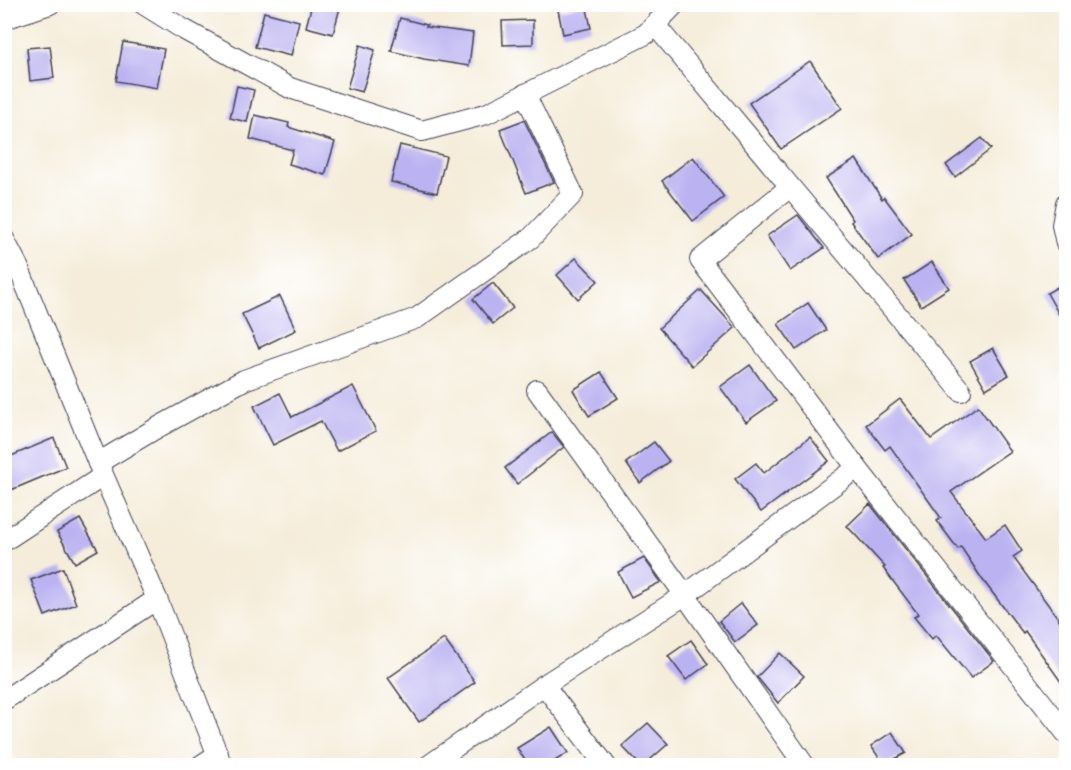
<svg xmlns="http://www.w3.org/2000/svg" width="1071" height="770" viewBox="0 0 1071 770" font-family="'Gentium Book Plus',serif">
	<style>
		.building { fill: #bbb2f1 }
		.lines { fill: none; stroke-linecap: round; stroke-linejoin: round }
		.minor-casing { stroke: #424053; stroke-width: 22 }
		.minor { stroke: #fff; stroke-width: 20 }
	</style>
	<rect width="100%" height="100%" fill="#fff"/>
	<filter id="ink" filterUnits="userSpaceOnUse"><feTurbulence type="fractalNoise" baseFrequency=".0167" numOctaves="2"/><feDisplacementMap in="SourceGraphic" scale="12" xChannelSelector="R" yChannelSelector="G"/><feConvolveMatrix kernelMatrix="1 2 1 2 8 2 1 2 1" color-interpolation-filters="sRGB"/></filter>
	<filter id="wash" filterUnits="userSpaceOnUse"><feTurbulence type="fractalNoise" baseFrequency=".008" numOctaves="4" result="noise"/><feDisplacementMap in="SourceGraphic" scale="24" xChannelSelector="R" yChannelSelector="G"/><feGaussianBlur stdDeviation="1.35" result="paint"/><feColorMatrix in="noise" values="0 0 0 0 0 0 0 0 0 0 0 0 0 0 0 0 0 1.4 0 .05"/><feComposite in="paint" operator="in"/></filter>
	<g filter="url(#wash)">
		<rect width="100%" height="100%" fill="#f5edda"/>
		<g id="blocks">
			<!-- building -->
			<g class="building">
				<path d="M 312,4 L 341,4 L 333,34 L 306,27 Z"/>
				<path d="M 586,4 L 591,28 L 563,34 L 558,10 Z"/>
				<path d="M 264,12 L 299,21 L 291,56 L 255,47 Z"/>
				<path d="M 400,18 L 427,25 L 426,27 L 473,33 L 469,66 L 424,59 L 391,51 Z"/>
				<path d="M 533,20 L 533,44 L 503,45 L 502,21 Z"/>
				<path d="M 123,42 L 164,49 L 157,88 L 116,81 Z"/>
				<path d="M 360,45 L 375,50 L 362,92 L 347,88 Z"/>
				<path d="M 50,46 L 54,78 L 30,81 L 27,48 Z"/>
				<path d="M 810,61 L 842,108 L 781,149 L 749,103 Z"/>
				<path d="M 237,86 L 254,90 L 247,122 L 230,118 Z"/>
				<path d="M 255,115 L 289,123 L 288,127 L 335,142 L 325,175 L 289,164 L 293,150 L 250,139 Z"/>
				<path d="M 524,120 L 554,182 L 526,193 L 500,129 Z"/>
				<path d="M 982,138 L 991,149 L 955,177 L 946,165 Z"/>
				<path d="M 400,145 L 446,156 L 437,193 L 391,182 Z"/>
				<path d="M 693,157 L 724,197 L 693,221 L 662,181 Z"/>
				<path d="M 856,159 L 882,199 L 884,197 L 912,234 L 878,259 L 851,222 L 853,220 L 826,178 Z"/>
				<path d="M 798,215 L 824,248 L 790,271 L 767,236 Z"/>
				<path d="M 576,258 L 598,281 L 578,299 L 557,275 Z"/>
				<path d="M 932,262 L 949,288 L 921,306 L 904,280 Z"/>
				<path d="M 1066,282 L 1066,327 L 1047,293 Z"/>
				<path d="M 493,283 L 513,308 L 493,324 L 473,299 Z"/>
				<path d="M 701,290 L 735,328 L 692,366 L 659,328 Z"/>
				<path d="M 280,296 L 296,330 L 259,348 L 242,314 Z"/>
				<path d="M 808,303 L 826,330 L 796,350 L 778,324 Z"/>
				<path d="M 993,348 L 1009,375 L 986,389 L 970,361 Z"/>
				<path d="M 750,365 L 776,401 L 746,422 L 720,387 Z"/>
				<path d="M 601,372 L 618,398 L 589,416 L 573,390 Z"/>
				<path d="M 353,386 L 376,431 L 337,451 L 321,421 L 273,445 L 254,406 L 280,393 L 292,417 Z"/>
				<path d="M 900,399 L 931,439 L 978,406 L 1010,451 L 951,492 L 986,538 L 1005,525 L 1022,551 L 1013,557 L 1066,629 L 1066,689 L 1025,631 L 1023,633 L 982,579 L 961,547 L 958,549 L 937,521 L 941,518 L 890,446 L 885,450 L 866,425 Z"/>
				<path d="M 552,432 L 564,447 L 517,484 L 505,468 Z"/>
				<path d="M 810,437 L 829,461 L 761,512 L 735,479 L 756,463 L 764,473 Z"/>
				<path d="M 54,438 L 66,467 L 4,493 L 4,459 Z"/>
				<path d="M 654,442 L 669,461 L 640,483 L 626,463 Z"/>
				<path d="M 870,504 L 994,661 L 971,678 L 936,635 L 932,639 L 914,617 L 918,614 L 883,568 L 885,567 L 847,526 Z"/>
				<path d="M 80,519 L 98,550 L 75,563 L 57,532 Z"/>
				<path d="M 644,558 L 661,582 L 631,597 L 618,572 Z"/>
				<path d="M 63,568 L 76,604 L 45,616 L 31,580 Z"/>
				<path d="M 741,603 L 758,625 L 735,642 L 719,621 Z"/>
				<path d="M 444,639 L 475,682 L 419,722 L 388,678 Z"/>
				<path d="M 691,640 L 708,664 L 686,680 L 668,656 Z"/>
				<path d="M 780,653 L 804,676 L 778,703 L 757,677 Z"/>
				<path d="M 648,723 L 668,744 L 644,765 L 640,765 L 622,746 Z"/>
				<path d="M 551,727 L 568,753 L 548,765 L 528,765 L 517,748 Z"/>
				<path d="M 892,732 L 906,753 L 884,765 L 871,746 Z"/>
			</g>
		</g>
	</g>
	<g filter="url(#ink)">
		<use href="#blocks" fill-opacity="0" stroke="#424053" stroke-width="1.5"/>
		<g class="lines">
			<!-- minor casing -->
			<g class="minor-casing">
				<g id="minor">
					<path d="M 143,4 L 183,29 L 290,88 L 422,131 L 486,114 L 646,34 L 675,4"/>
					<path d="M 4,19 L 50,4"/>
					<path d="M 655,25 L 961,391"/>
					<path d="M 790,187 L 700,260 L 857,468 L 1066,733"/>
					<path d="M 1066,203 L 1062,225 L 1066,243"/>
					<path d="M 4,239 L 17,264 L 98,463 L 157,599 L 222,766"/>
					<path d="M 537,390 L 685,595 L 805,766"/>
					<path d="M 98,463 L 155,429 L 244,380 L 417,318 L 531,238 L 573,194 L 525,94"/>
					<path d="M 4,541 L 103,476"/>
					<path d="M 544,685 L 606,766"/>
					<path d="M 4,700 L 157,599"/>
					<path d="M 200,766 L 218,754"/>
					<path d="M 428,766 L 544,685 L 685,595 L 857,468"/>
				</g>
			</g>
			<!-- minor -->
			<use href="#minor" class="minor"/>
		</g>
	</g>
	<!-- margin -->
	<rect width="1071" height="770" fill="none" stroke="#fff" stroke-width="24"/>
</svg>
